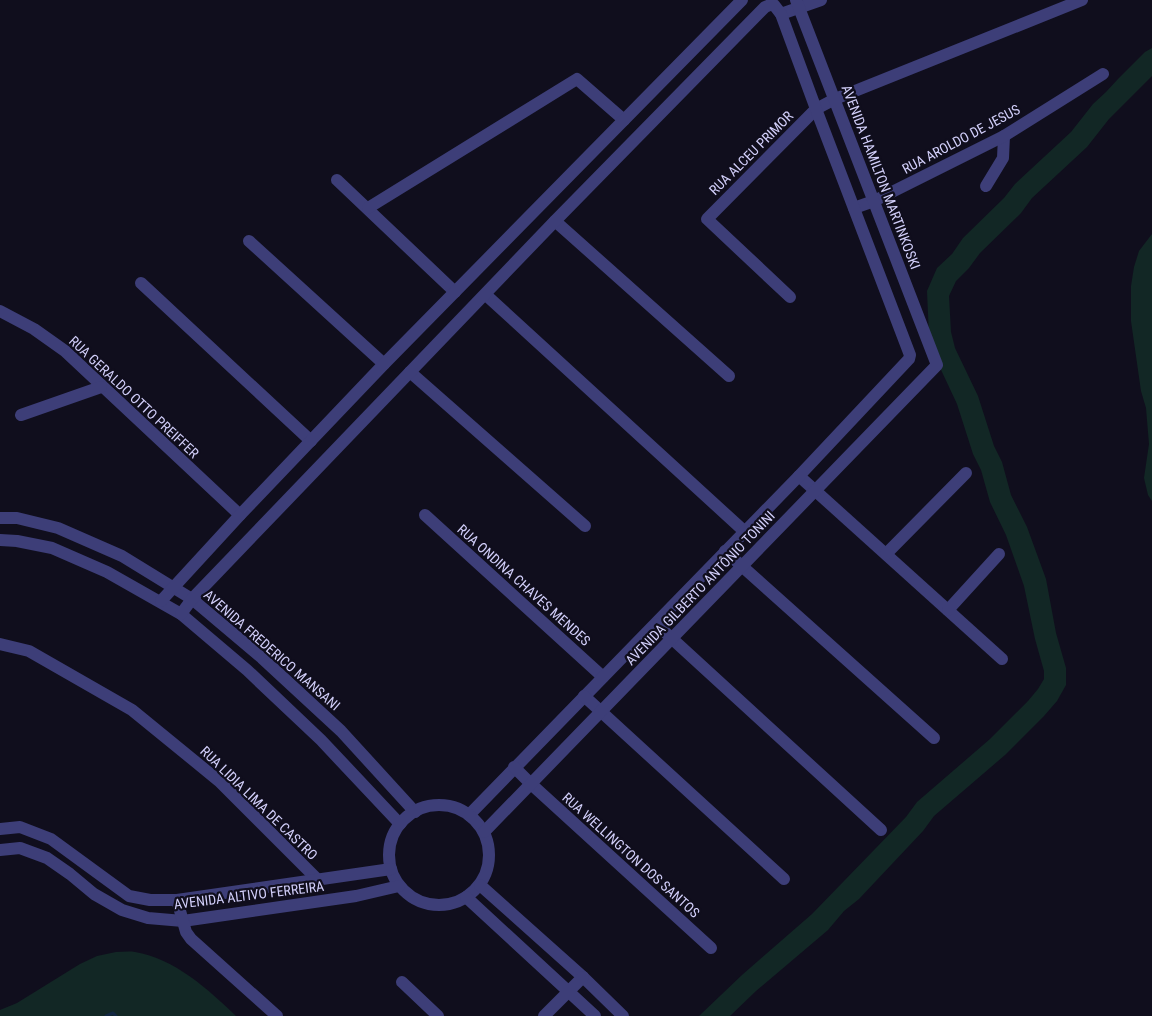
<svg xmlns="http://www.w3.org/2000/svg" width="1152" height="1016" viewBox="0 0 1152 1016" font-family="'Roboto Condensed',sans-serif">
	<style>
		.green { fill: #122725 }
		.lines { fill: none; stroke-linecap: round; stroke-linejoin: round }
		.stream { stroke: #122742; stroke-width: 3 }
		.minor { stroke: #3d3e78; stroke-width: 12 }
		.labels { text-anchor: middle; stroke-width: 4.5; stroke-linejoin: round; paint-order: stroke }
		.street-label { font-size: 14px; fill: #d2cffa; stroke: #100e1d }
	</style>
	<rect width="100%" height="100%" fill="#100e1d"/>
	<!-- green -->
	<g class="green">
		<path d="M 1152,48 L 1152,76 L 1109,119 L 1087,147 L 1032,198 L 1021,213 L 980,253 L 969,268 L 956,281 L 949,296 L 951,332 L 955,348 L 978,396 L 994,446 L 1002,462 L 1011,495 L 1027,527 L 1046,579 L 1056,633 L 1066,668 L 1066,685 L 1057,701 L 1044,716 L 1005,755 L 934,816 L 923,831 L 859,899 L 844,911 L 828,930 L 756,991 L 730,1016 L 699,1016 L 742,975 L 812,914 L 906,817 L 917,802 L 990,739 L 1028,701 L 1038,689 L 1044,679 L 1044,671 L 1035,639 L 1024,586 L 1006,535 L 990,502 L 981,470 L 973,454 L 957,404 L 935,357 L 929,336 L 927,291 L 937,268 L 952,254 L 963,238 L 1004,198 L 1015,184 L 1071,132 L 1093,104 L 1106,92 L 1118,79 L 1145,52 Z"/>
		<path d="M 1152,234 L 1152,501 L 1148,495 L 1144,478 L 1149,444 L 1146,408 L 1141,391 L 1131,321 L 1131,286 L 1134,267 L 1139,251 Z"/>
		<path d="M 116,952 C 122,952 129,951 135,952 C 174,958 209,990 236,1016 L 0,1016 L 0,1010 L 17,1003 L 80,964 L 97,956 Z"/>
	</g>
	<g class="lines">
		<!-- stream -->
		<path class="stream" d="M 106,1016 L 113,1013 L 116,1016"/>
		<!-- minor -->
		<g class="minor">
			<path d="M 781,14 L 821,0"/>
			<path d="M 337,180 L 455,292"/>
			<path d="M 986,186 L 1003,158 L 1004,136"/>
			<path d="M 368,208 L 577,79 L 624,120"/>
			<path d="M 854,208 L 874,201 L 1004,136 L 1103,74"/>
			<path d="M 555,221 L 729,376"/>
			<path d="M 249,241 L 384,364"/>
			<path d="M 141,283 L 311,441"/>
			<path d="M 486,295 L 744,531"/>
			<path d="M 790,297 L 707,219 L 816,109 L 835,99 L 1082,0"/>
			<path d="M 0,311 L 34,329 L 65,351 L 240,515"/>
			<path d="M 410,372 L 585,526"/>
			<path d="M 21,415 L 101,387"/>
			<path d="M 799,476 L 1002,659"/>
			<path d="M 425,515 L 603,677"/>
			<path d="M 0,518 L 17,518 L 58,528 L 122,556 L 192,599 L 262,658 L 341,731 L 415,812"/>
			<path d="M 0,540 L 17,541 L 52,548 L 107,572 L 181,614 L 247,670 L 321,740 L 400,824"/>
			<path d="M 725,551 L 934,738"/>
			<path d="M 886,554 L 966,473"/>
			<path d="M 161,601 L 240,515 L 384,364 L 742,0"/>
			<path d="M 948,610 L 999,554"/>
			<path d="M 181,614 L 192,599 L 555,221 L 765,7 L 770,5 L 774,5 L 781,14 L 816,109 L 910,355 L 909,359 L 799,476 L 469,815"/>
			<path d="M 656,624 L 881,830"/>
			<path d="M 0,644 L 29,651 L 132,710 L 219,781 L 318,880"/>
			<path d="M 584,696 L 784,879"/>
			<path d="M 514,767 L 530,783 L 711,948"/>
			<circle cx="439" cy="855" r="50"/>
			<path d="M 0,829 L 20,827 L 51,839 L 129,896 L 150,900 L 177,900 L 391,869"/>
			<path d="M 484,832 L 937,365 L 796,0"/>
			<path d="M 0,850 L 20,848 L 47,858 L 70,874 L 94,894 L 122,910 L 148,918 L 183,921 L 356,896 L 399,886"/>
			<path d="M 480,885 L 583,977 L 623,1016"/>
			<path d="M 466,897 L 595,1016"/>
			<path d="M 177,900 L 186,932 L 191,939 L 277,1016"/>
			<path d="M 402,982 L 438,1016"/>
			<path d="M 544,1016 L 583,977"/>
		</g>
	</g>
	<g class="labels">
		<!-- street labels -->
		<g class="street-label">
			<text transform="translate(961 139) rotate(-28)" y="5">RUA AROLDO DE JESUS</text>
			<text transform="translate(751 153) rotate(-45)" y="5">RUA ALCEU PRIMOR</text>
			<text transform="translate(881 177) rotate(69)" y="5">AVENIDA HAMILTON MARTINKOSKI</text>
			<text transform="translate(134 397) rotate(43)" y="5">RUA GERALDO OTTO PREIFFER</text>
			<text transform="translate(524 585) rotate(42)" y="5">RUA ONDINA CHAVES MENDES</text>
			<text transform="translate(700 588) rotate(-46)" y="5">AVENIDA GILBERTO ANTÔNIO TONINI</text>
			<text transform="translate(272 650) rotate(41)" y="5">AVENIDA FREDERICO MANSANI</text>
			<text transform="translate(259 803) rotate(44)" y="5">RUA LIDIA LIMA DE CASTRO</text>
			<text transform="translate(631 855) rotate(42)" y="5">RUA WELLINGTON DOS SANTOS</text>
			<text transform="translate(249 895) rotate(-7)" y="5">AVENIDA ALTIVO FERREIRA</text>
		</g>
	</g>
</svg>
